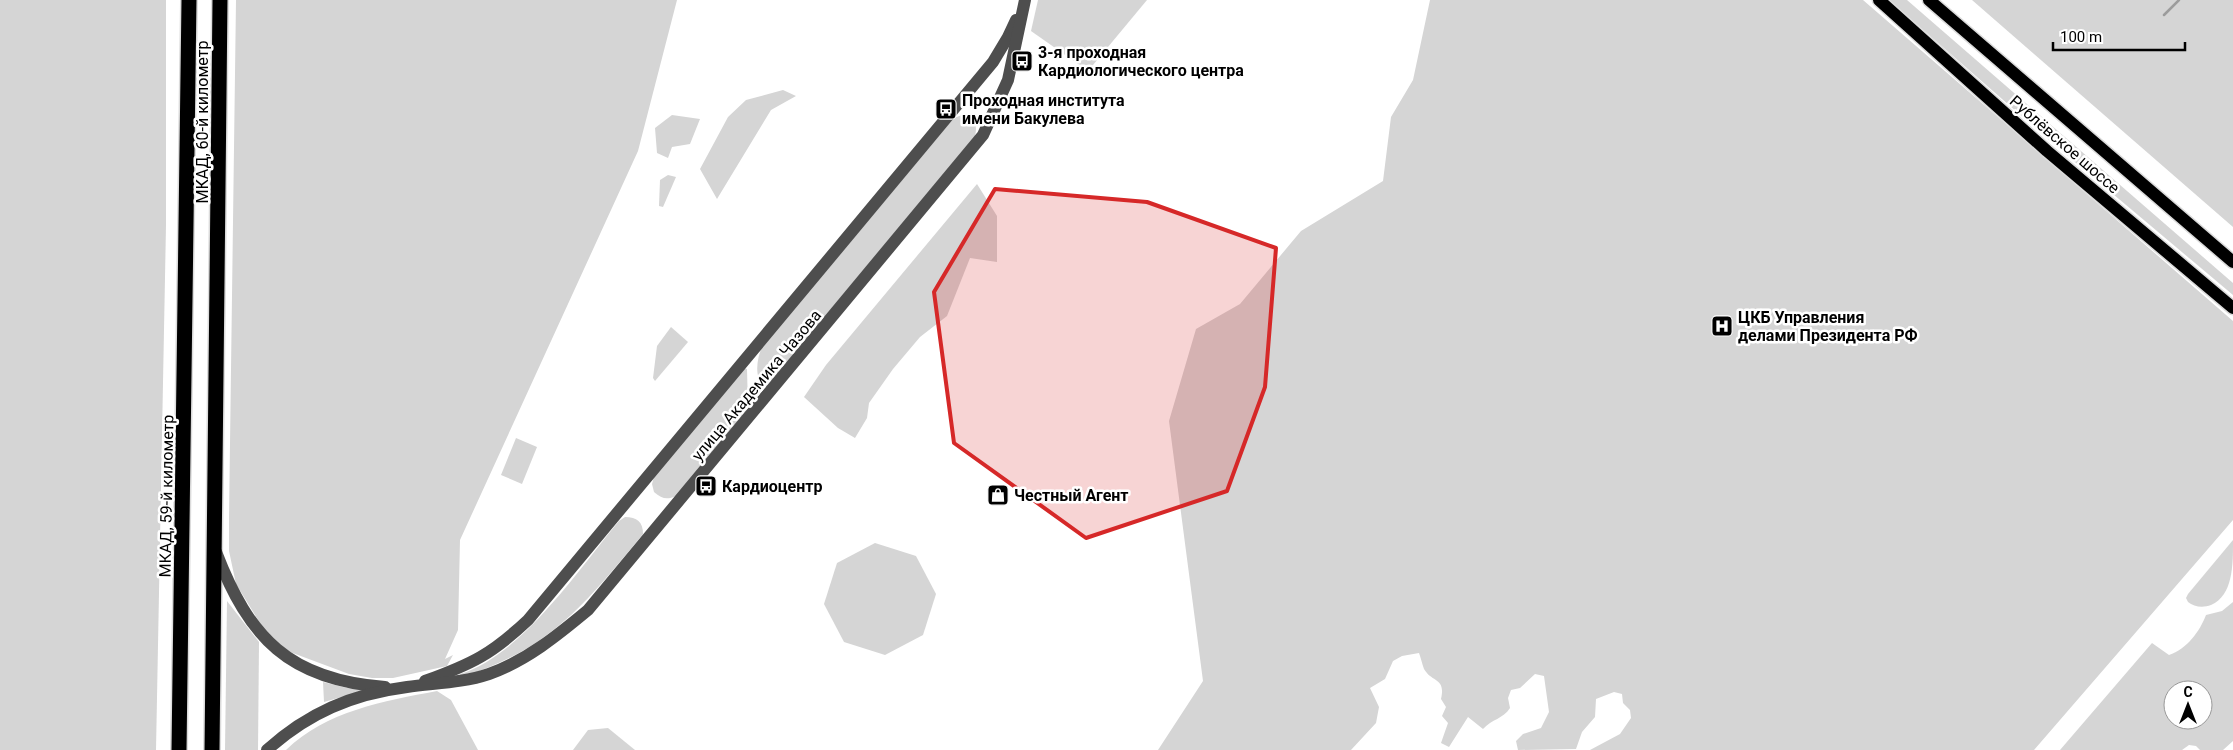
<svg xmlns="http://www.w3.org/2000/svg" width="2233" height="750" viewBox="0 0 2233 750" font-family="Roboto,sans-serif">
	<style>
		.green { fill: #d5d5d5; fill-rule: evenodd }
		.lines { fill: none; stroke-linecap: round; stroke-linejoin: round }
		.stream { stroke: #9c9c9c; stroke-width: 2.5 }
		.major-casing { stroke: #dbdbdb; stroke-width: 15 }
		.highway-casing { stroke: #dbdbdb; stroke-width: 18 }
		.minor { stroke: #4e4e4e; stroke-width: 12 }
		.major { stroke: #000; stroke-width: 12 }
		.highway { stroke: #000; stroke-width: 15 }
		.marked { fill: #d62828; fill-opacity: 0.2; stroke: #d62828; stroke-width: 4; stroke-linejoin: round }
		.labels { text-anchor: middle; stroke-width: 5; stroke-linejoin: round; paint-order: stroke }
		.poi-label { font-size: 16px; font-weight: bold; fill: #000; stroke: #fff; text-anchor: start }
		.street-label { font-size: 16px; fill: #000; stroke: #fff }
	</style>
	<rect width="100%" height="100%" fill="#fff"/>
	<!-- green -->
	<g class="green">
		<path d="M 0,0 L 166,0 L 166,225 L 156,750 L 0,750 Z"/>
		<path d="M 236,0 L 677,0 L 638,151 L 460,540 L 458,630 L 445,659 L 453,655 L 447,666 L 393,678 L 372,678 L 349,674 L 290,652 L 268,636 L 236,584 L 229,551 L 229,518 Z"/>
		<path d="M 1038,0 L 1147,0 L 1088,71 L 1031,31 Z"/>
		<path d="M 1430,0 L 1863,0 L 2233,321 L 2233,520 L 2034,750 L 1590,750 L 1620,734 L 1631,718 L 1630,710 L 1623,703 L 1622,694 L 1614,692 L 1596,699 L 1595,717 L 1582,732 L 1576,749 L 1518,750 L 1516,741 L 1523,734 L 1541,728 L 1549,712 L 1544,676 L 1535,674 L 1520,688 L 1511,690 L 1508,698 L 1510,708 C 1503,719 1492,719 1483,729 L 1468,717 L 1449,747 L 1441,743 L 1448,723 L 1442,716 L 1446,707 L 1441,699 C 1446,677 1432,683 1424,669 C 1422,664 1421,658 1419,653 L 1402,656 L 1393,661 L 1385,679 L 1370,688 L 1379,707 L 1376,723 L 1351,750 L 1158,750 L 1203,681 L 1169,421 L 1196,329 L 1240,304 L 1301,231 L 1383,181 L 1391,117 L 1413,80 Z"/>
		<path d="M 1889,0 L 1907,0 L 2233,283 L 2233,295 L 2050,141 Z"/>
		<path d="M 1972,0 L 2233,0 L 2233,227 Z"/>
		<path d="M 783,90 L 796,96 L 771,110 L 717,199 L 700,169 L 728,117 L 746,100 Z"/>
		<path d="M 672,115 L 700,119 L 690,144 L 672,147 L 668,158 L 657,153 L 655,128 Z"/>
		<path d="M 962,115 C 974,118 978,124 975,136 L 766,387 L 763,386 C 754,376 757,358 762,347 L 954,118 Z"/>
		<path d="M 668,175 L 676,177 L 663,207 L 659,206 L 660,180 Z"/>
		<path d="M 977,184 L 997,216 L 997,262 L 970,258 L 947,316 L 920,337 L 893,369 L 869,403 L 867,418 L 855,438 L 838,428 L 804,397 L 826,365 Z"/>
		<path d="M 671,327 L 688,342 L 655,381 L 653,378 L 657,346 Z"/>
		<path d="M 744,368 L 747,369 L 748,407 L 745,413 L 676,496 C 667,500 662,499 654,492 L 652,484 L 654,477 Z"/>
		<path d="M 516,438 L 537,447 L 522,484 L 501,475 Z"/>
		<path d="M 625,517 C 637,517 643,522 643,534 C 585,604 552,648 462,677 L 460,674 C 522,655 578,570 619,521 Z"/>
		<path d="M 2233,540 C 2233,566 2233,595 2211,605 C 2203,608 2194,607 2188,602 L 2186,598 L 2188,594 Z"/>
		<path d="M 875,543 L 916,556 L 936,594 L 923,635 L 885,655 L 844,642 L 824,604 L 837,563 Z"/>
		<path d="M 227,601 L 259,642 L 258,750 L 225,750 Z"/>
		<path d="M 2233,602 L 2233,741 L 2223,750 L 2200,750 L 2196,746 L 2189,745 L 2182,750 L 2060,750 L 2152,643 L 2169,655 C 2187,649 2200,631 2206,615 L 2222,611 ZM 2173,690 L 2203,690 L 2203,720 L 2173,720 Z"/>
		<path d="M 323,682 L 347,688 L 370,689 L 324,702 Z"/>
		<path d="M 437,691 L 451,700 L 478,750 L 286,750 C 326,711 384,701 437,691 Z"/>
		<path d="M 608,728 L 635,750 L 573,750 L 588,730 Z"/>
	</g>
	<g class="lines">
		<!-- stream -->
		<path class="stream" d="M 2164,15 L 2179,0"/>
		<!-- major casing -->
		<g class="major-casing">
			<g id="major">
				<path d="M 1879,0 L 2047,151 L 2233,308"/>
				<path d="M 1929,0 L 2233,262"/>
			</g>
		</g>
		<!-- highway casing -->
		<g class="highway-casing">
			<g id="highway">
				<path d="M 179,750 L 189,0"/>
				<path d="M 212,750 L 220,0"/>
			</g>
		</g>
		<!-- minor -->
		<g class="minor">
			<path d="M 216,552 C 249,638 289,680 385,687"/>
			<path d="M 425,681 C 472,664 492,654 528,620 L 993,62 L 1008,37 L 1016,20"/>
			<path d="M 267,750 C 308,713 352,694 407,687 C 435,683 462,683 489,674 C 526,661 558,635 588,610 L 983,135 L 1008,80 L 1025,0"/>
		</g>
		<!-- major -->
		<use href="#major" class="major"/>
		<!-- highway -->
		<use href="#highway" class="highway"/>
	</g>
	<!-- marked area -->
	<path class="marked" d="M 995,189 L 1147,202 L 1276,248 L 1265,387 L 1227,491 L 1086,538 L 954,443 L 934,292 Z"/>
	<!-- icons -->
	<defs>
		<g id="bus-square" transform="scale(1.125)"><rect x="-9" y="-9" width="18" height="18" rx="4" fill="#000" stroke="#fff"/><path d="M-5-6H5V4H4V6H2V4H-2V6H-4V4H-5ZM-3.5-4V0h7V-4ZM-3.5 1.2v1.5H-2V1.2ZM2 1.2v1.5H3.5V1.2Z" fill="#fff"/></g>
		<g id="hospital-square" transform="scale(1.125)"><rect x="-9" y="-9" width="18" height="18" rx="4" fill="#000" stroke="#fff"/><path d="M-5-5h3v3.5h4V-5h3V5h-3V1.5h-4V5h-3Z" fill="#fff"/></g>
		<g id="shop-square" transform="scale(1.125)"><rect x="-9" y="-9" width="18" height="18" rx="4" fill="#000" stroke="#fff"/><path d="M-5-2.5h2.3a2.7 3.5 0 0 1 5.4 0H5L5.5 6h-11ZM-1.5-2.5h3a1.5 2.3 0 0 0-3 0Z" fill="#fff"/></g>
	</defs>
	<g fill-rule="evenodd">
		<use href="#bus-square" x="1022" y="61"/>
		<use href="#bus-square" x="946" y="109"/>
		<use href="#hospital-square" x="1722" y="326"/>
		<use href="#bus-square" x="706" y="486"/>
		<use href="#shop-square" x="998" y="495"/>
	</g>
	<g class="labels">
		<!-- poi labels -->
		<g class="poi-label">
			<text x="1038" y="58">3-я проходная<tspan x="1038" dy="18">Кардиологического центра</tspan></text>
			<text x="962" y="106">Проходная института<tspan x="962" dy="18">имени Бакулева</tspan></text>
			<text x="1738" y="323">ЦКБ Управления<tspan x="1738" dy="18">делами Президента РФ</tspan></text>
			<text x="722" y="492">Кардиоцентр</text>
			<text x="1014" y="501">Честный Агент</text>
		</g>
		<!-- street labels -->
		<g class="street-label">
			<text transform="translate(202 122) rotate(-90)" y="6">МКАД, 60-й километр</text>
			<text transform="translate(2065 144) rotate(41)" y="6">Рублёвское шоссе</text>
			<text transform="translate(756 385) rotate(-50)" y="6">улица Академика Чазова</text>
			<text transform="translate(166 496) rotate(-89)" y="6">МКАД, 59-й километр</text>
		</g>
	</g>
	<!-- north arrow -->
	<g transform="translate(2188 705)"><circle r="24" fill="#ffffff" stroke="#999999"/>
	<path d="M0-4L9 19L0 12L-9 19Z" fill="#000000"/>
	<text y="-8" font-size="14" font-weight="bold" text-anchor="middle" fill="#000000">С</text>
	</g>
	<!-- scale -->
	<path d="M2053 42v8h132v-8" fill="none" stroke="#000000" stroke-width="2.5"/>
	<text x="2060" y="42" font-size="15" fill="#000000" stroke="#ffffff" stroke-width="4" paint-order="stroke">100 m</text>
</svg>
